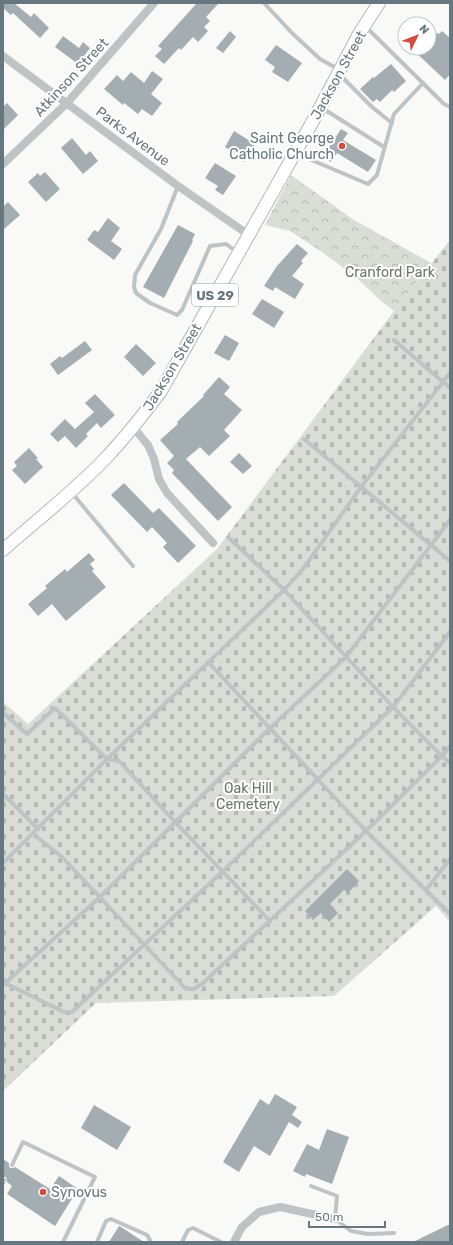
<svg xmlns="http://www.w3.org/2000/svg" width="453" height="1245" viewBox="0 0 453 1245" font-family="Rubik,sans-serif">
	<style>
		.cemetery { fill: url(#cemetery-stones) }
		.park { fill: url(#park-crowns) }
		.building { fill: #a4aeb2 }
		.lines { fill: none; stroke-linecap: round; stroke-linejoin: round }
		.primary-casing { stroke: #b2b8bb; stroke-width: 14 }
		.service { stroke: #bec3c6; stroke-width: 4 }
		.minor { stroke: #bec3c6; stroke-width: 8 }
		.primary { stroke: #fff; stroke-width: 12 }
		.poi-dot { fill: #d34f3d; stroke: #fff; stroke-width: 1.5 }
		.labels { text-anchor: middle; stroke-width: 4; stroke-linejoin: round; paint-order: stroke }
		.shield { fill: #fff; stroke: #94a0a5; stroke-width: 1 }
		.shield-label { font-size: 13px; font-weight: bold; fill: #66777f }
		.street-label { font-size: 14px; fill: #66777f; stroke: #fff }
		.poi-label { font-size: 14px; fill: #66777f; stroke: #fff; text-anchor: end }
		.park-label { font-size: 14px; fill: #6a7865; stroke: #fff }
	</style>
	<defs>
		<pattern id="cemetery-stones" width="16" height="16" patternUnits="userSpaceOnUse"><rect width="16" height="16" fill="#daddd6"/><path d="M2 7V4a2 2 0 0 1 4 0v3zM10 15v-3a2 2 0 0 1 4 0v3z" fill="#b5b8b3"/></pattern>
		<pattern id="park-crowns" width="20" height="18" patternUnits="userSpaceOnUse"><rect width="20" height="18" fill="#daddd6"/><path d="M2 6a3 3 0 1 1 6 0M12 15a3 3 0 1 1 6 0" fill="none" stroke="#b5b8b3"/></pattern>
	</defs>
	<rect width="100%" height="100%" fill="#f9f9f7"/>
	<!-- cemetery -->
	<path class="cemetery" d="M 450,240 L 450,922 L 436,906 L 334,996 L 96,1003 L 3,1091 L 3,702 L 28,724 L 217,549 L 394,311 Z"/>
	<!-- park -->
	<path class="park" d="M 291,175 L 354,220 L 431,263 L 394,311 L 380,300 L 358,279 L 325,254 L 290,231 L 265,225 Z"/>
	<!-- building -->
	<g class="building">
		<path d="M 3,3 L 14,3 L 31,17 L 34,13 L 49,28 L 40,38 L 13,13 L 11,15 L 3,8 Z"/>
		<path d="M 197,3 L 219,3 L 206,17 L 210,21 L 204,27 L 208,31 L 198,42 L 193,37 L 181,50 L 179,48 L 164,64 L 155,56 L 162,49 L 158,46 Z"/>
		<path d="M 230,31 L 236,37 L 223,53 L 216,48 Z"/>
		<path d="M 442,31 L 450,38 L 450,74 L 445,80 L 411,48 L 429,48 L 429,32 L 433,37 L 437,33 L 439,34 Z"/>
		<path d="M 63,36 L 79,48 L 83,42 L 90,48 L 78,64 L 55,47 Z"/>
		<path d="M 276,45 L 302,63 L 288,82 L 272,72 L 275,67 L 265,60 Z"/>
		<path d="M 391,64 L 406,81 L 394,92 L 392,90 L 380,102 L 377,99 L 373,102 L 360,89 L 373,77 L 374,78 Z"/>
		<path d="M 152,71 L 163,79 L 151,94 L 162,103 L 152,116 L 142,109 L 138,114 L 124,103 L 123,105 L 104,89 L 117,75 L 123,81 L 131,72 L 144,83 Z"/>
		<path d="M 7,103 L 18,115 L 3,130 L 3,107 Z"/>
		<path d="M 341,129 L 348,133 L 343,140 L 376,160 L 368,172 L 337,153 L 331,162 L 323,157 Z"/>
		<path d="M 234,131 L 255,144 L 244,162 L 236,157 L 237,154 L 225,147 Z"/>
		<path d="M 72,138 L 86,155 L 90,151 L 98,161 L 83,174 L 61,148 Z"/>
		<path d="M 215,163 L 236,176 L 223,195 L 215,190 L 218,186 L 205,178 Z"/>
		<path d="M 45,172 L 60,189 L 46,202 L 28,182 L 38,173 L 40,176 Z"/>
		<path d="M 8,202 L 20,215 L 3,230 L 3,207 Z"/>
		<path d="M 108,218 L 120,228 L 111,241 L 122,249 L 114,260 L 87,240 L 94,230 L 98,232 Z"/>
		<path d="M 178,225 L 195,234 L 192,240 L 193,241 L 164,298 L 143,287 Z"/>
		<path d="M 297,244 L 308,253 L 301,261 L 303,263 L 292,276 L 304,284 L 295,299 L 275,287 L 273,291 L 264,286 L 277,266 Z"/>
		<path d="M 262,299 L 284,312 L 274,328 L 252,314 Z"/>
		<path d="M 225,335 L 239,343 L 229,361 L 214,353 Z"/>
		<path d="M 85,341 L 92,350 L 58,375 L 50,364 L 60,356 L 62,358 Z"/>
		<path d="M 136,344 L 156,363 L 143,376 L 124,357 Z"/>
		<path d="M 219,377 L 230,387 L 224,394 L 242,410 L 224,430 L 230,436 L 209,456 L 200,447 L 186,459 L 232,507 L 218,521 L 172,473 L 174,470 L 167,463 L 174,456 L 160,440 L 178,424 L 177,422 L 204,396 L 203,395 Z"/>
		<path d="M 95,394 L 115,415 L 101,428 L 97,423 L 86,434 L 88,436 L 76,448 L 65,436 L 58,442 L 50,434 L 65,419 L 75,429 L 94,412 L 85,403 Z"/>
		<path d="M 29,448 L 38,458 L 36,459 L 43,467 L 25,484 L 12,470 L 17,466 L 14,462 Z"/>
		<path d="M 239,453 L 252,466 L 243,474 L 230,462 Z"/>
		<path d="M 124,483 L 153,513 L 159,508 L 196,546 L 178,563 L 163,547 L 167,543 L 152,527 L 147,532 L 111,495 Z"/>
		<path d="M 89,553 L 95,560 L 90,564 L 94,569 L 92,571 L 106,587 L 66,621 L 52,604 L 38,616 L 28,604 L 47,588 L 45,586 L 65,569 L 67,572 Z"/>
		<path d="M 347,869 L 359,881 L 348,893 L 344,890 L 330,904 L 338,913 L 329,922 L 321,913 L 313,920 L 305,911 Z"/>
		<path d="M 275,1094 L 297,1107 L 292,1115 L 302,1122 L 298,1128 L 289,1122 L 270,1156 L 254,1146 L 239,1172 L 223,1162 L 260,1099 L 269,1105 Z"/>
		<path d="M 94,1105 L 131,1127 L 117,1150 L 81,1128 Z"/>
		<path d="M 327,1129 L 349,1137 L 332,1184 L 306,1174 L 305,1177 L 293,1171 L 307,1144 L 319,1150 Z"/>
		<path d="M 3,1159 L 9,1163 L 9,1166 L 10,1168 L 13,1168 L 15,1167 L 50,1189 L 59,1176 L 78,1189 L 55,1226 L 7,1194 L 12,1186 L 7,1182 L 6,1177 L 3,1177 Z"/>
		<path d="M 450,1224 L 450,1242 L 413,1242 Z"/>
		<path d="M 119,1226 L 121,1227 L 144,1242 L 109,1242 Z"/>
	</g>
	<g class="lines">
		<!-- primary casing -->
		<g class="primary-casing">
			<path id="primary" d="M 3,550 C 37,520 73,492 104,460 C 125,438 143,415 161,391 L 314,119 L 359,34 L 379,3"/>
		</g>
		<!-- service -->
		<g class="service">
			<path d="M 264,3 L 293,34 L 320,59 L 338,69"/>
			<path d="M 365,26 L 444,104 L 450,107"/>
			<path d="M 340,75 L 372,107 L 392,123"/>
			<path d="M 322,108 L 384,147"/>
			<path d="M 295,153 L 368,184 L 377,175 L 394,114 L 423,83"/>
			<path d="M 178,186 L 161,229 L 135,275 L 134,287 L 136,293 L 150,303 L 177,315 L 182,310 L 210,246 L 226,244 L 237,252"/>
			<path d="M 394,340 L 450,388"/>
			<path d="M 304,439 L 450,561"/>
			<path d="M 72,493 L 133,566"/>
			<path d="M 228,537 L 284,590 L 393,707 L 442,756 L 450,763"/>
			<path d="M 208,662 L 366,831 L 450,914"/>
			<path d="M 3,713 L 27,734 L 55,708 L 107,759 L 119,761 L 175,822 L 270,921"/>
			<path d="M 3,794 L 38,829"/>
			<path d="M 33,834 L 62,857 L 186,989 L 194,989 L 203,983 L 366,831 L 442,756 L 450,746"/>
			<path d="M 3,863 L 107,759 L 284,590 L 303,569 L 361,487 L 450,373"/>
			<path d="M 426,890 L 450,859"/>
			<path d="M 5,983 L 64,1012 L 72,1012 L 223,871 L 393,707 L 450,632"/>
			<path d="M 3,985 L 100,897 L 270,728 L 346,657 L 450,520"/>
			<path d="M 12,1165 L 23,1142 L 95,1177 L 63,1242"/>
			<path d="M 3,1183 L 4,1180"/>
			<path d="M 311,1186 L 337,1196 L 335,1219 L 351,1231 L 368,1234 L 394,1233"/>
			<path d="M 97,1242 L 106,1221 L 111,1219 L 147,1235 L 150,1240 L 149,1242"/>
			<path d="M 182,1242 L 188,1230 L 193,1228 L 221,1242"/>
		</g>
		<!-- minor -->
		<g class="minor">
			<path d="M 3,56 L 178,186 L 249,235"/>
			<path d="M 3,164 L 67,103 L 154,3"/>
			<path d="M 133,427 L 148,445 L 154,459 L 159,479 L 167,493 L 213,543"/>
			<path d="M 234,1242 L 242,1227 L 259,1212 L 280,1207 L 335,1219"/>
		</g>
		<!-- primary -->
		<use href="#primary" class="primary"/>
	</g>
	<!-- markers -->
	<g class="poi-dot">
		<circle cx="342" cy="146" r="4"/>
		<circle cx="43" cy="1192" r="4"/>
	</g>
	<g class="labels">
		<!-- shield labels -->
		<rect class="shield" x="192" y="284" width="46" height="22" rx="3"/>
		<g class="shield-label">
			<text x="215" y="300">US 29</text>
		</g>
		<!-- street labels -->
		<g class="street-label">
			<text transform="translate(338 75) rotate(-61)" y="5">Jackson Street</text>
			<text transform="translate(71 77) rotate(-47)" y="5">Atkinson Street</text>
			<text transform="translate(133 136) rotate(37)" y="5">Parks Avenue</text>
			<text transform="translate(172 367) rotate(-59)" y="5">Jackson Street</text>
		</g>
		<!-- poi labels -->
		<g class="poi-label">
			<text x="334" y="143">Saint George<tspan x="334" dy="16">Catholic Church</tspan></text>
			<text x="51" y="1197" text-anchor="start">Synovus</text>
		</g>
		<!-- park labels -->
		<g class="park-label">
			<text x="390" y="277">Cranford Park</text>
			<text x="248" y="793">Oak Hill<tspan x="248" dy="16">Cemetery</tspan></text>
		</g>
	</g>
	<!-- border -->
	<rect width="453" height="1245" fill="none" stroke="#66777f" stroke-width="8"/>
	<!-- north arrow -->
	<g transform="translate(417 36) rotate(47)"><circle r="19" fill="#ffffff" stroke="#c2c9cc"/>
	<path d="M0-3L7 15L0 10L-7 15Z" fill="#d34f3d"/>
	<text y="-6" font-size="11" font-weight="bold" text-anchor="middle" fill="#66777f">N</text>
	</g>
	<!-- scale -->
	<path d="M309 1221v6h76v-6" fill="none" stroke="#66777f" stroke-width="2"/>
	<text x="315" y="1221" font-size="12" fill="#66777f" stroke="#ffffff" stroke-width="3" paint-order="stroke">50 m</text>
</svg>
